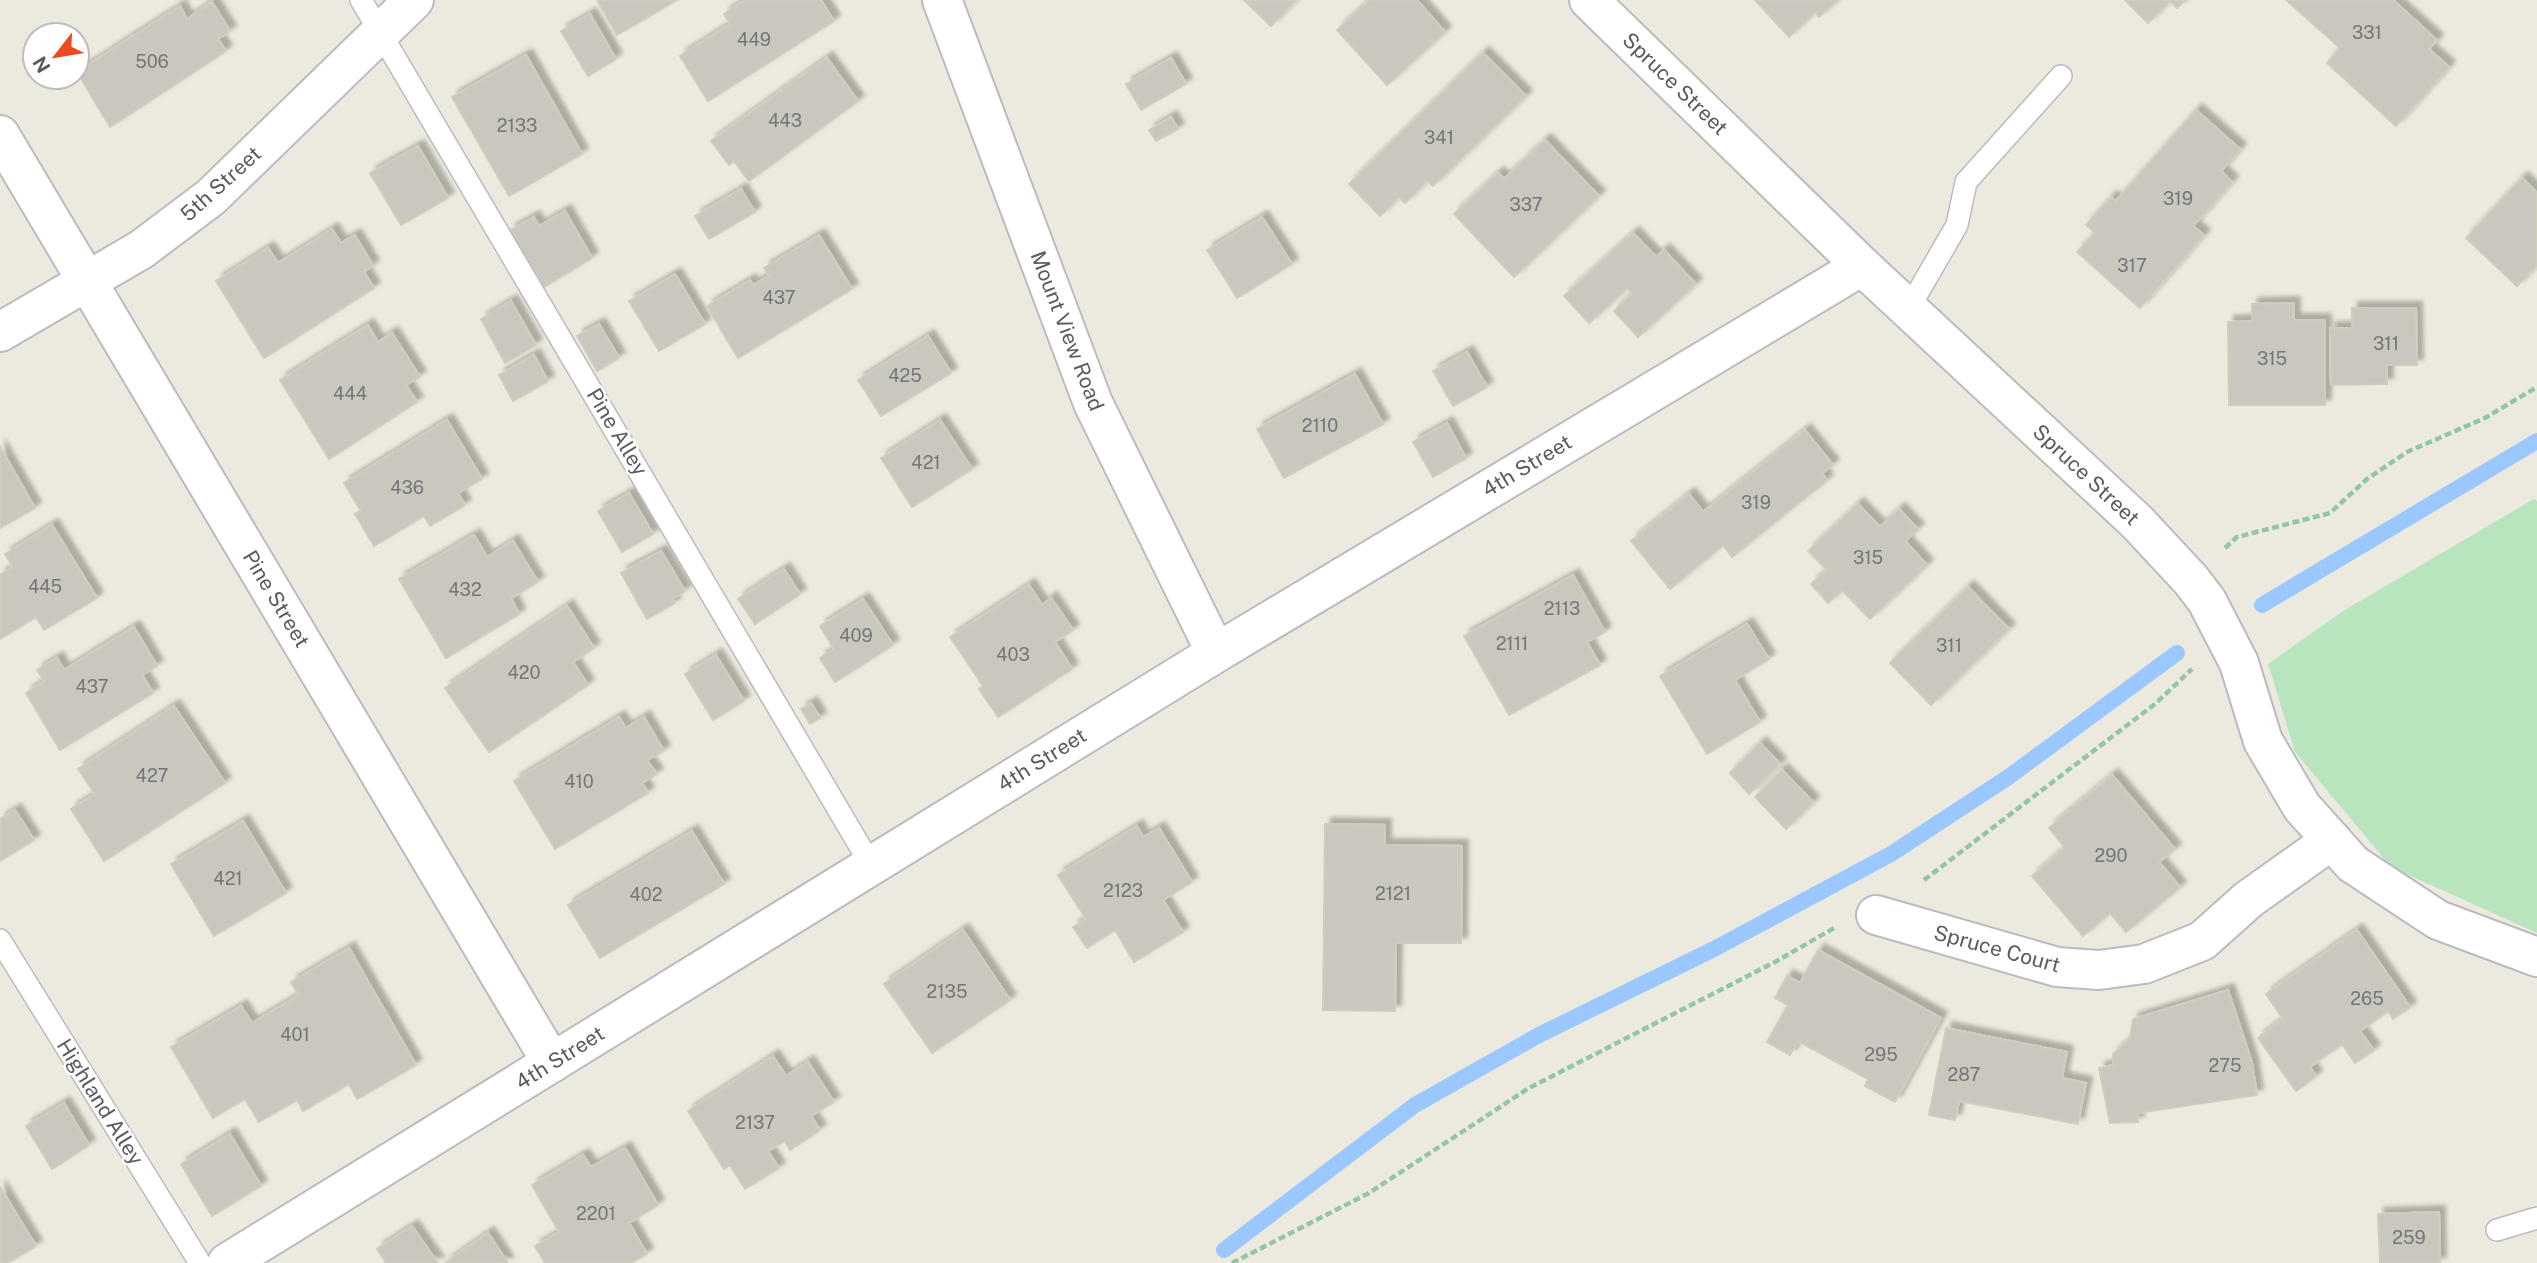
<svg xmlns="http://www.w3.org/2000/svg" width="2537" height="1263" viewBox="0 0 2537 1263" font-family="'Public Sans',sans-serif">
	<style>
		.green { fill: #b9e5be }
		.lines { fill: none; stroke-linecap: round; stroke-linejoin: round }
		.stream { stroke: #9bc8ff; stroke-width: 16 }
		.building { fill: #c9c7be; stroke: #d0cdbd; stroke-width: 2; filter: url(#shadow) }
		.lane-casing { stroke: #babbc2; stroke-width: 24 }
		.street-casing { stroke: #babbc2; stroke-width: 42 }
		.path { stroke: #92c6a7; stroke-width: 4.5; stroke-dasharray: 7 3.5; stroke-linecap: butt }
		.lane { stroke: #fff; stroke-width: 21 }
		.street { stroke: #fff; stroke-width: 38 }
		.labels { text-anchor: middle; stroke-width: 5; stroke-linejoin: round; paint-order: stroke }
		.number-label { font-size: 18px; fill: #747678 }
		.street-label { font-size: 21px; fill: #585b61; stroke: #fff }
	</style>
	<defs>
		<filter id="shadow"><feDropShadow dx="6" dy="-6" stdDeviation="2" flood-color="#0004"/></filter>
	</defs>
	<rect width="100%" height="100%" fill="#eceade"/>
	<!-- green -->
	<path class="green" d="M 2534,499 L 2537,501 L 2537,933 L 2391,867 L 2295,752 L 2268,664 L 2343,611 Z"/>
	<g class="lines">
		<!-- stream -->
		<g class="stream">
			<path d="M 2262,605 L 2537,441"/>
			<path d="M 1224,1250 L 1415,1105 L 1539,1035 L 1714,949 L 1891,854 L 2007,778 L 2177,653"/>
		</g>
	</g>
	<!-- building -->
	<g class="building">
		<path d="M 597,0 L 677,0 L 617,35 Z"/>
		<path d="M 745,0 L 821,0 L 834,21 L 708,101 L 680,56 L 730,24 L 724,14 Z"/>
		<path d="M 1244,0 L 1296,0 L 1271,26 Z"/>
		<path d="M 1370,0 L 1417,0 L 1445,32 L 1387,85 L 1337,30 Z"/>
		<path d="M 1755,0 L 1838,0 L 1819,17 L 1815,12 L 1789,37 Z"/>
		<path d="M 2125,0 L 2185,0 L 2177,8 L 2170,1 L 2148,23 Z"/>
		<path d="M 2286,0 L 2393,0 L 2437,40 L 2429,49 L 2449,67 L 2396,126 L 2327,63 L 2340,48 Z"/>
		<path d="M 212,2 L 230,31 L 218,39 L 226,51 L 110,127 L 77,72 L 180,6 L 187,19 Z"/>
		<path d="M 590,14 L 616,59 L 588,76 L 561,31 Z"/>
		<path d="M 1483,53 L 1526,96 L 1433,186 L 1427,181 L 1405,203 L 1399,197 L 1380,216 L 1349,184 Z"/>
		<path d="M 526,55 L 582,154 L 509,196 L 452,97 Z"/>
		<path d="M 827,58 L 858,101 L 749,181 L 734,161 L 729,165 L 711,141 Z"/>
		<path d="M 1171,58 L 1186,84 L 1141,110 L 1126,84 Z"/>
		<path d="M 2196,110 L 2240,149 L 2221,171 L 2232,182 L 2193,226 L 2204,235 L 2140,308 L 2077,252 L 2095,233 L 2086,225 L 2111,197 L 2116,201 Z"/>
		<path d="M 1171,117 L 1178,129 L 1156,141 L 1149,130 Z"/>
		<path d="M 1545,140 L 1599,196 L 1514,277 L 1454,214 L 1498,173 L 1504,179 Z"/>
		<path d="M 418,146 L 448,198 L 401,225 L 370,173 Z"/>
		<path d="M 2522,178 L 2537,193 L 2537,265 L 2517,286 L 2466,238 Z"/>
		<path d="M 741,189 L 755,212 L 709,239 L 695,216 Z"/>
		<path d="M 565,211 L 592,258 L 544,287 L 510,230 L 534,217 L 539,226 Z"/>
		<path d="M 1262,217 L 1292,264 L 1237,298 L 1207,250 Z"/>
		<path d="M 332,229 L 341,243 L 355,235 L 373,266 L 364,272 L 374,288 L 264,358 L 216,281 L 268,248 L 278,263 Z"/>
		<path d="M 1633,233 L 1656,257 L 1664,250 L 1696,284 L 1638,337 L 1614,311 L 1632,294 L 1627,288 L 1589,323 L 1564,296 Z"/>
		<path d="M 819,235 L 852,289 L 738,358 L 707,306 L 750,280 L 753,285 L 769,276 L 764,268 Z"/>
		<path d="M 675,274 L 705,324 L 659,351 L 629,301 Z"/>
		<path d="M 511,301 L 536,345 L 505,363 L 481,319 Z"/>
		<path d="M 2294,303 L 2294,320 L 2325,320 L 2325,405 L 2229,405 L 2228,322 L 2252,321 L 2252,304 Z"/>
		<path d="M 2352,308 L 2416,308 L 2417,365 L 2387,365 L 2387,384 L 2331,385 L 2330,328 L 2352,328 Z"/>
		<path d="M 599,324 L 619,358 L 597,371 L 577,336 Z"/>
		<path d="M 368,325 L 378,342 L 392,333 L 420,377 L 406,385 L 417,402 L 329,459 L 280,380 Z"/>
		<path d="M 928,336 L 951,373 L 881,416 L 858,380 Z"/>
		<path d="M 1467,352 L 1487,387 L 1453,406 L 1433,371 Z"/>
		<path d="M 534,355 L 548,381 L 513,401 L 499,375 Z"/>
		<path d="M 1355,374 L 1383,424 L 1284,478 L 1257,429 Z"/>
		<path d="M 447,420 L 482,479 L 458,493 L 465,505 L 430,526 L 424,516 L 374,546 L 355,514 L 361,511 L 344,483 Z"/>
		<path d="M 940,420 L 972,469 L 912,507 L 881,458 Z"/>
		<path d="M 1447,423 L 1466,458 L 1433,477 L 1413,442 Z"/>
		<path d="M 1805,430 L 1833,465 L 1822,473 L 1827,480 L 1732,557 L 1723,545 L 1670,589 L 1631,541 L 1689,494 L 1703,512 Z"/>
		<path d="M 0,447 L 35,508 L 0,528 Z"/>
		<path d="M 629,493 L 653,534 L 622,552 L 598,511 Z"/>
		<path d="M 1858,504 L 1880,527 L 1899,509 L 1918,529 L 1905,541 L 1927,565 L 1870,619 L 1842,590 L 1828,603 L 1811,584 L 1827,570 L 1808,551 Z"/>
		<path d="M 52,525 L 97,598 L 44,630 L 36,617 L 0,639 L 0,575 L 13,567 L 5,554 Z"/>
		<path d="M 474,535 L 487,557 L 513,541 L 538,582 L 511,598 L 519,614 L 446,658 L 399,579 Z"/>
		<path d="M 661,551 L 685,591 L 672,599 L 675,603 L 647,619 L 621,573 Z"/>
		<path d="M 784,569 L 800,594 L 755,624 L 738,599 Z"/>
		<path d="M 1573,575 L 1605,632 L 1587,642 L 1600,665 L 1509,715 L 1464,636 Z"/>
		<path d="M 1029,585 L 1042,605 L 1051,598 L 1073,630 L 1055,642 L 1072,669 L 998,717 L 979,689 L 983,686 L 950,637 Z"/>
		<path d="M 1968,587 L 2009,629 L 1931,705 L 1890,663 Z"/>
		<path d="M 863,599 L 893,645 L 835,682 L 820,658 L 834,649 L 820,626 Z"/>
		<path d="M 567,606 L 594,648 L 573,662 L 588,685 L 489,752 L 445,688 Z"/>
		<path d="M 1747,624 L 1769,659 L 1735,680 L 1760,722 L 1707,754 L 1660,676 Z"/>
		<path d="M 134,627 L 157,666 L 142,675 L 153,693 L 60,750 L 26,693 L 44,681 L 37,670 L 57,658 L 64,670 Z"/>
		<path d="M 716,655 L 744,701 L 713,720 L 685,674 Z"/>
		<path d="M 811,703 L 820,718 L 810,724 L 801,709 Z"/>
		<path d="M 174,706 L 225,783 L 104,861 L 71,809 L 95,794 L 78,769 Z"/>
		<path d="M 619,717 L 626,728 L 644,717 L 664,751 L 647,760 L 657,774 L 642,783 L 648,793 L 555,849 L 514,781 Z"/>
		<path d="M 1760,743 L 1780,764 L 1749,794 L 1730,773 Z"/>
		<path d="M 1782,770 L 1813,802 L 1786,829 L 1755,797 Z"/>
		<path d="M 2112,775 L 2175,849 L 2159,862 L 2180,887 L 2126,932 L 2110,913 L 2083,936 L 2032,876 L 2065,848 L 2049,828 Z"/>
		<path d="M 15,810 L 34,840 L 0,861 L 0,819 Z"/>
		<path d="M 243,821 L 286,893 L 214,936 L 171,864 Z"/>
		<path d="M 1325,824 L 1385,825 L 1385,845 L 1462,846 L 1461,943 L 1396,943 L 1395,1011 L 1323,1010 Z"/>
		<path d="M 1137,826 L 1143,837 L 1159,828 L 1192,882 L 1163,900 L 1183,932 L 1134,962 L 1115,930 L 1087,948 L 1073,927 L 1086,919 L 1058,875 Z"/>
		<path d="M 692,831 L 724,884 L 600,958 L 568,905 Z"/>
		<path d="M 963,930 L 1010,1000 L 932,1053 L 884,984 Z"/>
		<path d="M 2357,930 L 2410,1007 L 2393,1019 L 2388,1011 L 2360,1031 L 2374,1050 L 2355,1063 L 2342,1044 L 2310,1067 L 2316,1076 L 2296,1091 L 2258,1038 L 2283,1019 L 2266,994 Z"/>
		<path d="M 349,948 L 416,1065 L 357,1099 L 349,1084 L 303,1111 L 297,1100 L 259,1122 L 245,1099 L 213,1118 L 171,1047 L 241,1006 L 252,1023 L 299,995 L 291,982 Z"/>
		<path d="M 1818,950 L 1941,1018 L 1895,1102 L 1865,1086 L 1868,1079 L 1798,1041 L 1790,1055 L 1767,1042 L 1788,1005 L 1775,998 L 1787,976 L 1800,983 Z"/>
		<path d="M 2228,990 L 2252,1063 L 2257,1095 L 2137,1113 L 2138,1122 L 2110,1123 L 2099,1068 L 2113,1065 L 2113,1054 L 2130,1039 L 2133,1019 Z"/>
		<path d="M 1946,1028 L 2067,1052 L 2062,1078 L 2086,1083 L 2078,1124 L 1959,1101 L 1955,1120 L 1929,1115 Z"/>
		<path d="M 773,1056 L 786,1076 L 808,1062 L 834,1102 L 811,1116 L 820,1130 L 790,1150 L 785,1141 L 768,1151 L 779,1168 L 745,1189 L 730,1165 L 724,1169 L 688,1111 Z"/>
		<path d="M 64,1103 L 89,1145 L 52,1169 L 26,1126 Z"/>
		<path d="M 230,1134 L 261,1186 L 212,1216 L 181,1164 Z"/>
		<path d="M 625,1148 L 658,1205 L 629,1223 L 647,1254 L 631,1263 L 545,1263 L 535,1246 L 559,1232 L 532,1185 L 583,1155 L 591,1167 Z"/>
		<path d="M 0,1187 L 36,1246 L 8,1263 L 0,1263 Z"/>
		<path d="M 2439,1212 L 2440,1263 L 2380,1263 L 2378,1214 Z"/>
		<path d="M 412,1226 L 438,1263 L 386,1263 L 377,1249 Z"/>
		<path d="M 488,1233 L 508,1263 L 445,1263 Z"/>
	</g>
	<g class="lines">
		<!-- lane casing -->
		<g class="lane-casing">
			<g id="lane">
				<path d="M 361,0 L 871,865"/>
				<path d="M 1909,308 L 1957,225 L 1966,182 L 2061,76"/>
				<path d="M 0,940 L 200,1263"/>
				<path d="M 2497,1230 L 2537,1218"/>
			</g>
		</g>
		<!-- street casing -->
		<g class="street-casing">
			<g id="street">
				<path d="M 942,0 L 1093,403 L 1216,653"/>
				<path d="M 1589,0 L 1862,266 L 2137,522 L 2191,580 L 2207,601 L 2239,663 L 2263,741 L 2302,807 L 2353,864 L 2438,920 L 2537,957"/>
				<path d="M 0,135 L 552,1063"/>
				<path d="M 0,332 L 142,249 L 211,197 L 414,0"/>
				<path d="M 1876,915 L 2057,967 L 2099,970 L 2144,964 L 2202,941 L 2249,899 L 2332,840"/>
				<path d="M 227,1263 L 1216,653 L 1862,266"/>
			</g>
		</g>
		<!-- path -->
		<g class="path">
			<path d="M 2225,548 L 2237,537 L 2330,513 L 2367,479 L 2407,452 L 2485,418 L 2537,387"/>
			<path d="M 1924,880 L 2155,704 L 2192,669"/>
			<path d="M 1232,1263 L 1369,1193 L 1529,1088 L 1775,962 L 1834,928"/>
		</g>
		<!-- lane -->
		<use href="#lane" class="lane"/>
		<!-- street -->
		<use href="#street" class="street"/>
	</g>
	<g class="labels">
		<!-- number labels -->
		<g class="number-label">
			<text x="2367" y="39">331</text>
			<text x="754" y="46">449</text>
			<text x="152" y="68">506</text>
			<text x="785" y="127">443</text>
			<text x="517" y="132">2133</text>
			<text x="1439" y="144">341</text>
			<text x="2178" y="205">319</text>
			<text x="1526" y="211">337</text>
			<text x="2132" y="272">317</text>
			<text x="779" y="304">437</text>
			<text x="2386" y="350">311</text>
			<text x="2272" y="365">315</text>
			<text x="905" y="382">425</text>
			<text x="350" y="400">444</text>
			<text x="1320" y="432">2110</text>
			<text x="926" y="469">421</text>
			<text x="407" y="494">436</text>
			<text x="1756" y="509">319</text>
			<text x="1868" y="564">315</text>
			<text x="45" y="593">445</text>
			<text x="465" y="596">432</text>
			<text x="1562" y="615">2113</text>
			<text x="856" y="642">409</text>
			<text x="1512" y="650">2111</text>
			<text x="1949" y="652">311</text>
			<text x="1013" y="661">403</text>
			<text x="524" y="679">420</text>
			<text x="92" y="693">437</text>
			<text x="152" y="782">427</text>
			<text x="579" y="788">410</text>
			<text x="2111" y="862">290</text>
			<text x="228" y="885">421</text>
			<text x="1123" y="897">2123</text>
			<text x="1393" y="900">2121</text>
			<text x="646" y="901">402</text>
			<text x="947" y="998">2135</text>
			<text x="2367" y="1005">265</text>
			<text x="295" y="1041">401</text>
			<text x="1881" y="1061">295</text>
			<text x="2225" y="1072">275</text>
			<text x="1964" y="1081">287</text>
			<text x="755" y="1129">2137</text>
			<text x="596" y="1220">2201</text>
			<text x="2409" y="1244">259</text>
		</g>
		<!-- street labels -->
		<g class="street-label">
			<text transform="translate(1675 84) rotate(44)" y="7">Spruce Street</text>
			<text transform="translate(221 184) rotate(-42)" y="7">5th Street</text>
			<text transform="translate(1067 331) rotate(69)" y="7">Mount View Road</text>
			<text transform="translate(617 432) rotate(59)" y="7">Pine Alley</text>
			<text transform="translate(1527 466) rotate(-31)" y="7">4th Street</text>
			<text transform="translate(2086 475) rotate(43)" y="7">Spruce Street</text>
			<text transform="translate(276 599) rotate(59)" y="7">Pine Street</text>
			<text transform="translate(1042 760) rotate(-32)" y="7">4th Street</text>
			<text transform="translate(1997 949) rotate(15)" y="7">Spruce Court</text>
			<text transform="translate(560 1058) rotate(-32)" y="7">4th Street</text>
			<text transform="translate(100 1102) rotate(58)" y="7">Highland Alley</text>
		</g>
	</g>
	<!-- north arrow -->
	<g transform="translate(56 56) rotate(239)"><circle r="33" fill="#ffffff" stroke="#bcbdc0" stroke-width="2"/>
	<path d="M0-5L12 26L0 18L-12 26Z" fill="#f04820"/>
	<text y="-10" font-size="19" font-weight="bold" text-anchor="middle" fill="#585b61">N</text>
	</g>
</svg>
